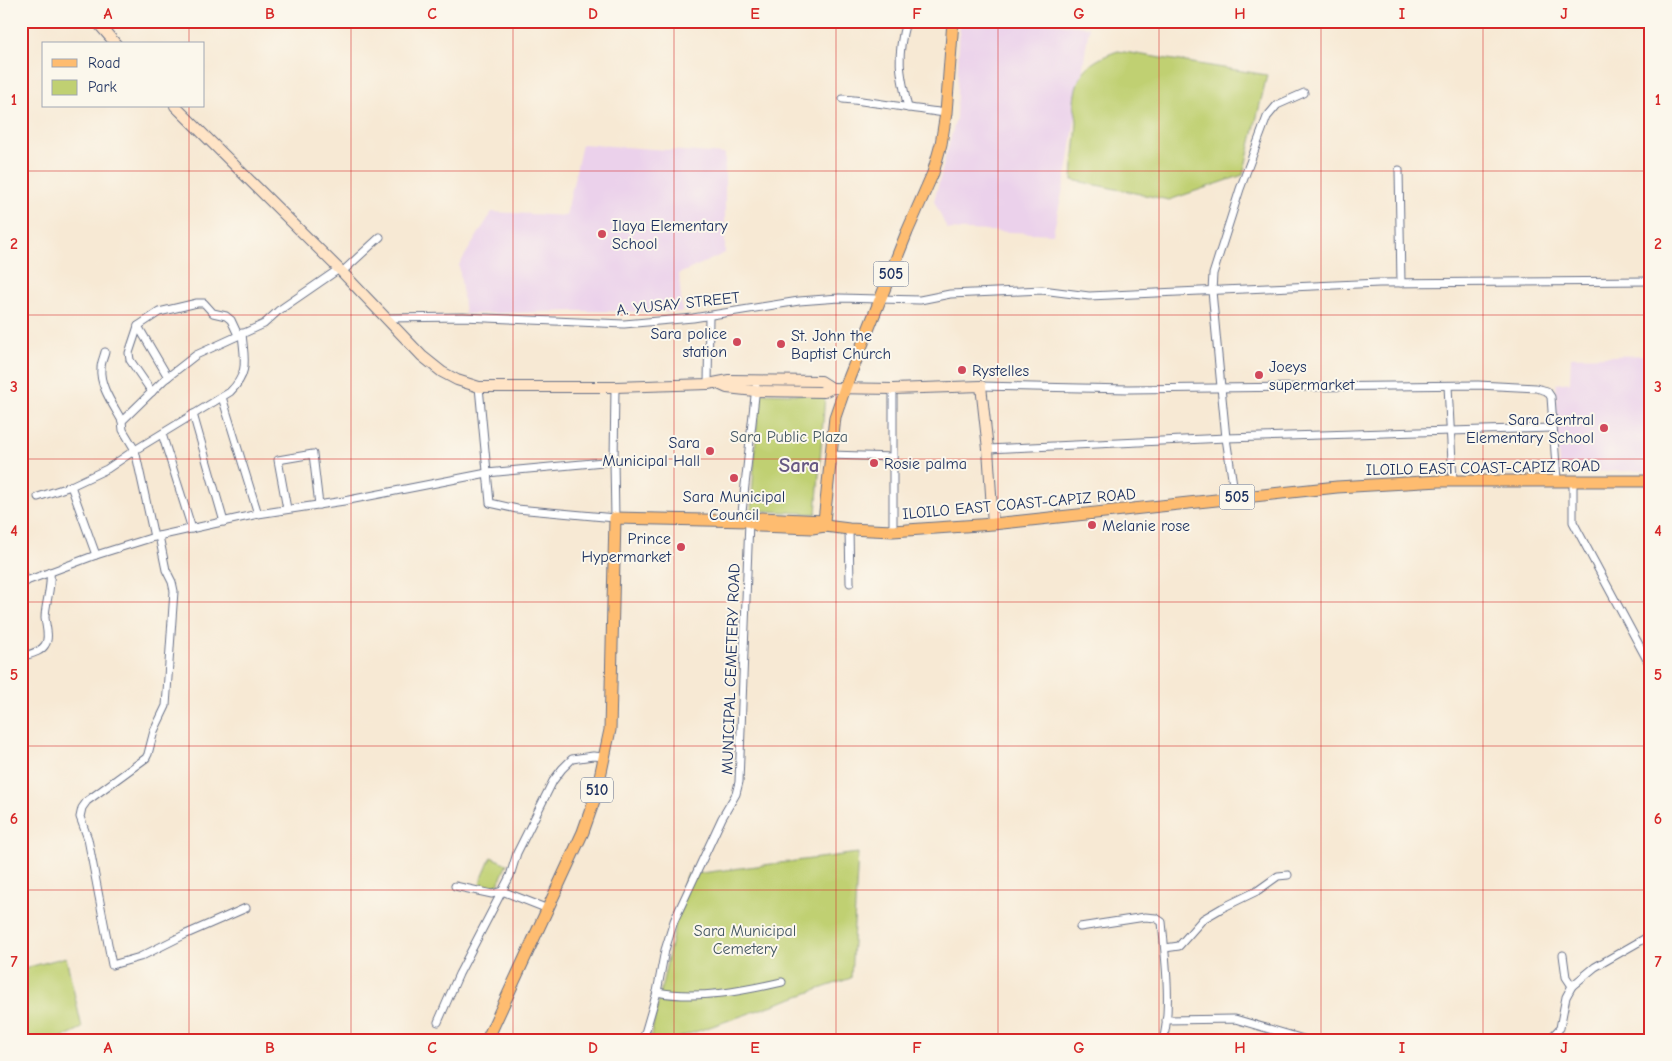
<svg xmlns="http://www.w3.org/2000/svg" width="1672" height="1061" viewBox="0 0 1672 1061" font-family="'Comic Neue',sans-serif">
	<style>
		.built { fill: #ebd1eb }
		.green { fill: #c0d072; stroke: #6e8068 }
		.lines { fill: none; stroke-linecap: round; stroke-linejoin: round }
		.street-casing { stroke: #687087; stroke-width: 9 }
		.secondary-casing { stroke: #687087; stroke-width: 12 }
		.primary-casing { stroke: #687087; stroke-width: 13 }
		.street { stroke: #fff; stroke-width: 7 }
		.secondary { stroke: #ffe4c6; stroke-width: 10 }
		.primary { stroke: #febc70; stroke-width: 11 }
		.grid { fill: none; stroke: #d62828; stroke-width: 1; stroke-opacity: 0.55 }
		.poi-dot { fill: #d1495b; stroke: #fbf7ec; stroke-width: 2 }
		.labels { text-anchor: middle; stroke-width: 4; stroke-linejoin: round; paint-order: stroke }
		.shield { fill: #fbf7ec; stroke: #5e6b89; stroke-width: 1 }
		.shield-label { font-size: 15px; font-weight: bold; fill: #1b2f5e }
		.poi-label { font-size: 16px; fill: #1b2f5e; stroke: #fbf7ec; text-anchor: start }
		.street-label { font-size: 16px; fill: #1b2f5e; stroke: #fbf7ec }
		.park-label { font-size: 16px; fill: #445763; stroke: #fbf7ec }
		.district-label { font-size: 21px; font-weight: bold; fill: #675984; stroke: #fbf7ec }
		.neatline { fill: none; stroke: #d62828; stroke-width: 2 }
		.grid-label { font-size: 16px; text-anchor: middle; font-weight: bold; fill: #d62828 }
	</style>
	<rect width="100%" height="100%" fill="#fbf7ec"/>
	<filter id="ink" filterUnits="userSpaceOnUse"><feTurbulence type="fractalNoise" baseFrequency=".02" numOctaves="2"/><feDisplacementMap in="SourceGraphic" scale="10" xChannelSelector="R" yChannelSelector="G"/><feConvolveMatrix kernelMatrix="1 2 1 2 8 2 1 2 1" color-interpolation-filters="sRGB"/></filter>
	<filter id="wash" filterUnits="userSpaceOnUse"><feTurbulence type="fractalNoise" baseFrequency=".0096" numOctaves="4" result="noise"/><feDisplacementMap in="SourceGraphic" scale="20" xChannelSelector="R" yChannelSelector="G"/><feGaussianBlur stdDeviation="1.12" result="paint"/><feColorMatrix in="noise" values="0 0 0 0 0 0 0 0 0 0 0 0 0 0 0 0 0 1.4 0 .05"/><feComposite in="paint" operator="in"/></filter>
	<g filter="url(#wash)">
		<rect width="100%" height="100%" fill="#f7e9d4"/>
		<!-- built -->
		<g class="built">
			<path d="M 960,21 L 1033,21 L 1089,27 L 1068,166 L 1053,234 L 947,229 L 934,201 L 956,118 Z"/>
			<path d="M 582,144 L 725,154 L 725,253 L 679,274 L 682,312 L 579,311 L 465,314 L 459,265 L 492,212 L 566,216 Z"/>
			<path d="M 1651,355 L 1651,471 L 1559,472 L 1556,384 L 1570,382 L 1571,357 Z"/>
		</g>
		<!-- green -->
		<g class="green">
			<path d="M 1118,51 L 1267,75 L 1243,175 L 1169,200 L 1072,180 C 1073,160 1076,141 1077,122 C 1077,115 1074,109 1074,103 C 1076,72 1089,61 1118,51 Z"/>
			<path d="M 759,393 L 825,395 L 816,514 L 751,510 Z"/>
			<path d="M 858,853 L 851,978 L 672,1040 L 650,1040 L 686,875 Z"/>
			<path d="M 491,857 L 507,864 L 496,889 L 480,883 Z"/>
			<path d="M 66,957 L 82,1028 L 57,1040 L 21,1040 L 21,969 Z"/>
		</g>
	</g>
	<g filter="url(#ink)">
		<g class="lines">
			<!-- street casing -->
			<g class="street-casing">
				<g id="street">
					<path d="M 906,21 C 896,58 900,73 908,108"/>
					<path d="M 843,99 C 877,102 911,109 946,113"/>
					<path d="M 1399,170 L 1401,283"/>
					<path d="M 342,272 L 380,237"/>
					<path d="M 387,318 L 463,317 L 624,324 L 693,318 L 799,301 L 839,298 L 920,300 L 950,294 L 1042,290 L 1089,296 L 1379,283 L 1651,281"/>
					<path d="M 138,326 L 168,377"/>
					<path d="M 105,352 C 104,357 101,362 101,368 C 99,386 114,406 122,421"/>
					<path d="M 708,384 L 709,316"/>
					<path d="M 981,386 L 1128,389 L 1478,385 L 1536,388 L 1547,391 L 1551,397 L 1557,480"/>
					<path d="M 1448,386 L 1453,481"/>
					<path d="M 479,387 L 490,503 L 517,509 L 615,518 L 614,461 L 615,387"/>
					<path d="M 152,392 L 130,360 L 129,353 L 138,326 L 159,312 L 197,303 L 204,303 L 213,313 L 226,316 L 231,320 L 238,335"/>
					<path d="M 222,397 L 258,514"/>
					<path d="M 193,414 L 224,522"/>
					<path d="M 162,434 L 192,529"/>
					<path d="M 988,449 L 1226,438 L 1552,428"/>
					<path d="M 831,455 L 893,457"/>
					<path d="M 1573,480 L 1573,522 L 1651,667"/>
					<path d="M 71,486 L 96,555"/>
					<path d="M 38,497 L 71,486 L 107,469 L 135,450 L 230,392 C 250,372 244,359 242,333"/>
					<path d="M 1235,498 L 1226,438 L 1221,387 L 1212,291 L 1213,274 L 1240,189 L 1267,117 L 1277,105 L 1304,93"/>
					<path d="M 287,509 L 278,460 L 313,454 L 319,505"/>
					<path d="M 741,521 L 756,387"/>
					<path d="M 849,529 L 850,583"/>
					<path d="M 893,531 L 893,389"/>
					<path d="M 159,536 L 166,570 L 172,582 L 174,591 L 166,706 L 154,731 L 148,754 L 146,758 L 87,801 L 82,808 L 80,817 L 88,839 L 112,965 L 140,957 L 184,935 L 246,908"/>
					<path d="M 154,537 L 135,450 L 123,430 L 122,421 L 164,380 L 196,355 L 264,324 L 278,311 L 339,269"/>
					<path d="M 21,571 L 26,582"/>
					<path d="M 21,583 L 96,555 L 154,537 L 258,514 L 344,501 L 487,473 L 614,461"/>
					<path d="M 21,657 C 29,654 40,653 45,645 C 50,638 46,627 45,618 C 45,603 52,589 50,572"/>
					<path d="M 455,886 L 492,894 L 502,891 L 548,909"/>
					<path d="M 1080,927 L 1145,917 L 1156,918 L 1162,922 C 1165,954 1172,1009 1163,1040"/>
					<path d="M 1165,948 L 1179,946 L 1203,919 L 1222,908 L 1257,891 L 1278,876 L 1288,875"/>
					<path d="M 1563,955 L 1566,977 L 1572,986"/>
					<path d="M 657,992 C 697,1000 743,991 782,982"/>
					<path d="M 1166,1020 L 1235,1019 L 1307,1040"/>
					<path d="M 438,1022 L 459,974 L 510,876 L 517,853 L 553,781 L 562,769 L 572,759 L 593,756 L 605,757"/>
					<path d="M 643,1040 L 657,992 L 665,950 L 674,921 L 722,818 L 736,794 L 739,782 L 749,521"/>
					<path d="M 1549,1040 L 1560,1028 L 1566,997 L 1572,986 L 1595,967 L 1651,935"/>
				</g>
			</g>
			<!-- secondary casing -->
			<g class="secondary-casing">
				<g id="secondary">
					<path d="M 96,21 L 116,44"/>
					<path d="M 175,106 L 342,272 L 422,356 L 442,372 L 457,380 L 479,387 L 615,387 L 708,384 L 729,380 L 821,381 L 832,388"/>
					<path d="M 716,383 L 727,388 L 755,391 L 824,392 L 832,388 L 893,389 L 981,386 L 988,449 L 993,524"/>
				</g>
			</g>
			<!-- primary casing -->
			<g class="primary-casing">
				<g id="primary">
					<path d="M 749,521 L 759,526 L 812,528 L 825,526 L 849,529 L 893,531 L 993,524 L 1337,487 L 1440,481 L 1651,481"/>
					<path d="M 825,526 L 824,521 L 835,417 L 845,388 L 907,232 L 933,173 L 941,144 L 946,113 L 953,21"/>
					<path d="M 487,1040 L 583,832 L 596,795 L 610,730 L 615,518 L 749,521 L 761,518 L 824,521"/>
				</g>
			</g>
			<!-- street -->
			<use href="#street" class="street"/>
			<!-- secondary -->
			<use href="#secondary" class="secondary"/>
			<!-- primary -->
			<use href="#primary" class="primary"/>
		</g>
	</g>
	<!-- grid -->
	<path class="grid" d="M 189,21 L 189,44M 351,21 L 351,1040M 513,21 L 513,1040M 674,21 L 674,1040M 836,21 L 836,1040M 998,21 L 998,1040M 1159,21 L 1159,1040M 1321,21 L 1321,1040M 1483,21 L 1483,1040M 189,106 L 189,1040M 21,171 L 1651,171M 21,315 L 1651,315M 21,459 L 1651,459M 21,602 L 1651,602M 21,746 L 1651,746M 21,890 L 1651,890"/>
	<!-- markers -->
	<g class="poi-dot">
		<circle cx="602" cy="234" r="5"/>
		<circle cx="737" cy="342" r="5"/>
		<circle cx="781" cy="344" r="5"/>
		<circle cx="962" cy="370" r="5"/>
		<circle cx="1259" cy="375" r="5"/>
		<circle cx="1604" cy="428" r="5"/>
		<circle cx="710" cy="451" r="5"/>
		<circle cx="874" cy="463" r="5"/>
		<circle cx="734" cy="478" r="5"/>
		<circle cx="1092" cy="525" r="5"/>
		<circle cx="681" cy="547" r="5"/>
	</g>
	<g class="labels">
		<!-- shield labels -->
		<g class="shield">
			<rect x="873.5" y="261.5" width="35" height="25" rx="4"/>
			<rect x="1219.5" y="484.5" width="35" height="25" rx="4"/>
			<rect x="581" y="777.5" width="32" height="25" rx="4"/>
		</g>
		<g class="shield-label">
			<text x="891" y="279">505</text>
			<text x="1237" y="502">505</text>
			<text x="597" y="795">510</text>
		</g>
		<!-- poi labels -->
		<g class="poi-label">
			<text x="612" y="231">Ilaya Elementary<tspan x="612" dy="18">School</tspan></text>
			<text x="727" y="339" text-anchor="end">Sara police<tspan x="727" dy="18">station</tspan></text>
			<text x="791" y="341">St. John the<tspan x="791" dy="18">Baptist Church</tspan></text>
			<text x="1269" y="372">Joeys<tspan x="1269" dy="18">supermarket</tspan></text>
			<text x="972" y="376">Rystelles</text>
			<text x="1594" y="425" text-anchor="end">Sara Central<tspan x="1594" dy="18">Elementary School</tspan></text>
			<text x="700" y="448" text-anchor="end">Sara<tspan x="700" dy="18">Municipal Hall</tspan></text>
			<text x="884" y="469">Rosie palma</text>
			<text x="734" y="502" text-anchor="middle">Sara Municipal<tspan x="734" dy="18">Council</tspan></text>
			<text x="1102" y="531">Melanie rose</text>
			<text x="671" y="544" text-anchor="end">Prince<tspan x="671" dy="18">Hypermarket</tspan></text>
		</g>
		<!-- street labels -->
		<g class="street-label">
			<text transform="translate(678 303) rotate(-6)" y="6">A. YUSAY STREET</text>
			<text transform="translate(1483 467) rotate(-1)" y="6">ILOILO EAST COAST-CAPIZ ROAD</text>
			<text transform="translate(1019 503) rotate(-5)" y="6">ILOILO EAST COAST-CAPIZ ROAD</text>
			<text transform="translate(730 669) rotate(-88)" y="6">MUNICIPAL CEMETERY ROAD</text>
		</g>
		<!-- park labels -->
		<g class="park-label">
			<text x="789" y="442">Sara Public Plaza</text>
			<text x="745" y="936">Sara Municipal<tspan x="745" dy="18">Cemetery</tspan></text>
		</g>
		<!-- district labels -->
		<g class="district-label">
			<text x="799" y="472">Sara</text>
		</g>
	</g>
	<!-- margin -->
	<rect width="1672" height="1061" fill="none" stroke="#fbf7ec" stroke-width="55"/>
	<!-- legend -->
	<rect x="42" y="42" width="162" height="65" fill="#fbf7ec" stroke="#a1a7b3"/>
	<rect x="52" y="59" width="25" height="8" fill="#febc70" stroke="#a1a7b3"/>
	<text x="88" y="68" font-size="15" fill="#1b2f5e">Road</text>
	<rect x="52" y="80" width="25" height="15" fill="#c0d072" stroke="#a1a7b3"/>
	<text x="88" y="92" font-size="15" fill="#1b2f5e">Park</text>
	<rect x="28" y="28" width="1616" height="1006" class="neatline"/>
	<g class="grid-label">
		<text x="108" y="19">A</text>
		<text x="270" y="19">B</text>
		<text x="432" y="19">C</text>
		<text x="593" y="19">D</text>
		<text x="755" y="19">E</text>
		<text x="917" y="19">F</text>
		<text x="1079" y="19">G</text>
		<text x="1240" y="19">H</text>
		<text x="1402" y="19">I</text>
		<text x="1564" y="19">J</text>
		<text x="14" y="105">1</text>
		<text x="1658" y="105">1</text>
		<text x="14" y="249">2</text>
		<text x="1658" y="249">2</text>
		<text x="14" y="392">3</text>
		<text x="1658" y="392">3</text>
		<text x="14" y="536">4</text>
		<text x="1658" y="536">4</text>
		<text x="14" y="680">5</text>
		<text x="1658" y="680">5</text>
		<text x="14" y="824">6</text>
		<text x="1658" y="824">6</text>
		<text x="14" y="967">7</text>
		<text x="1658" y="967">7</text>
		<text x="108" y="1053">A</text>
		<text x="270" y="1053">B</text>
		<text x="432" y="1053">C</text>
		<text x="593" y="1053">D</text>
		<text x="755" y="1053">E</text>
		<text x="917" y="1053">F</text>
		<text x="1079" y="1053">G</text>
		<text x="1240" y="1053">H</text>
		<text x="1402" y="1053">I</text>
		<text x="1564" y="1053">J</text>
	</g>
</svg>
